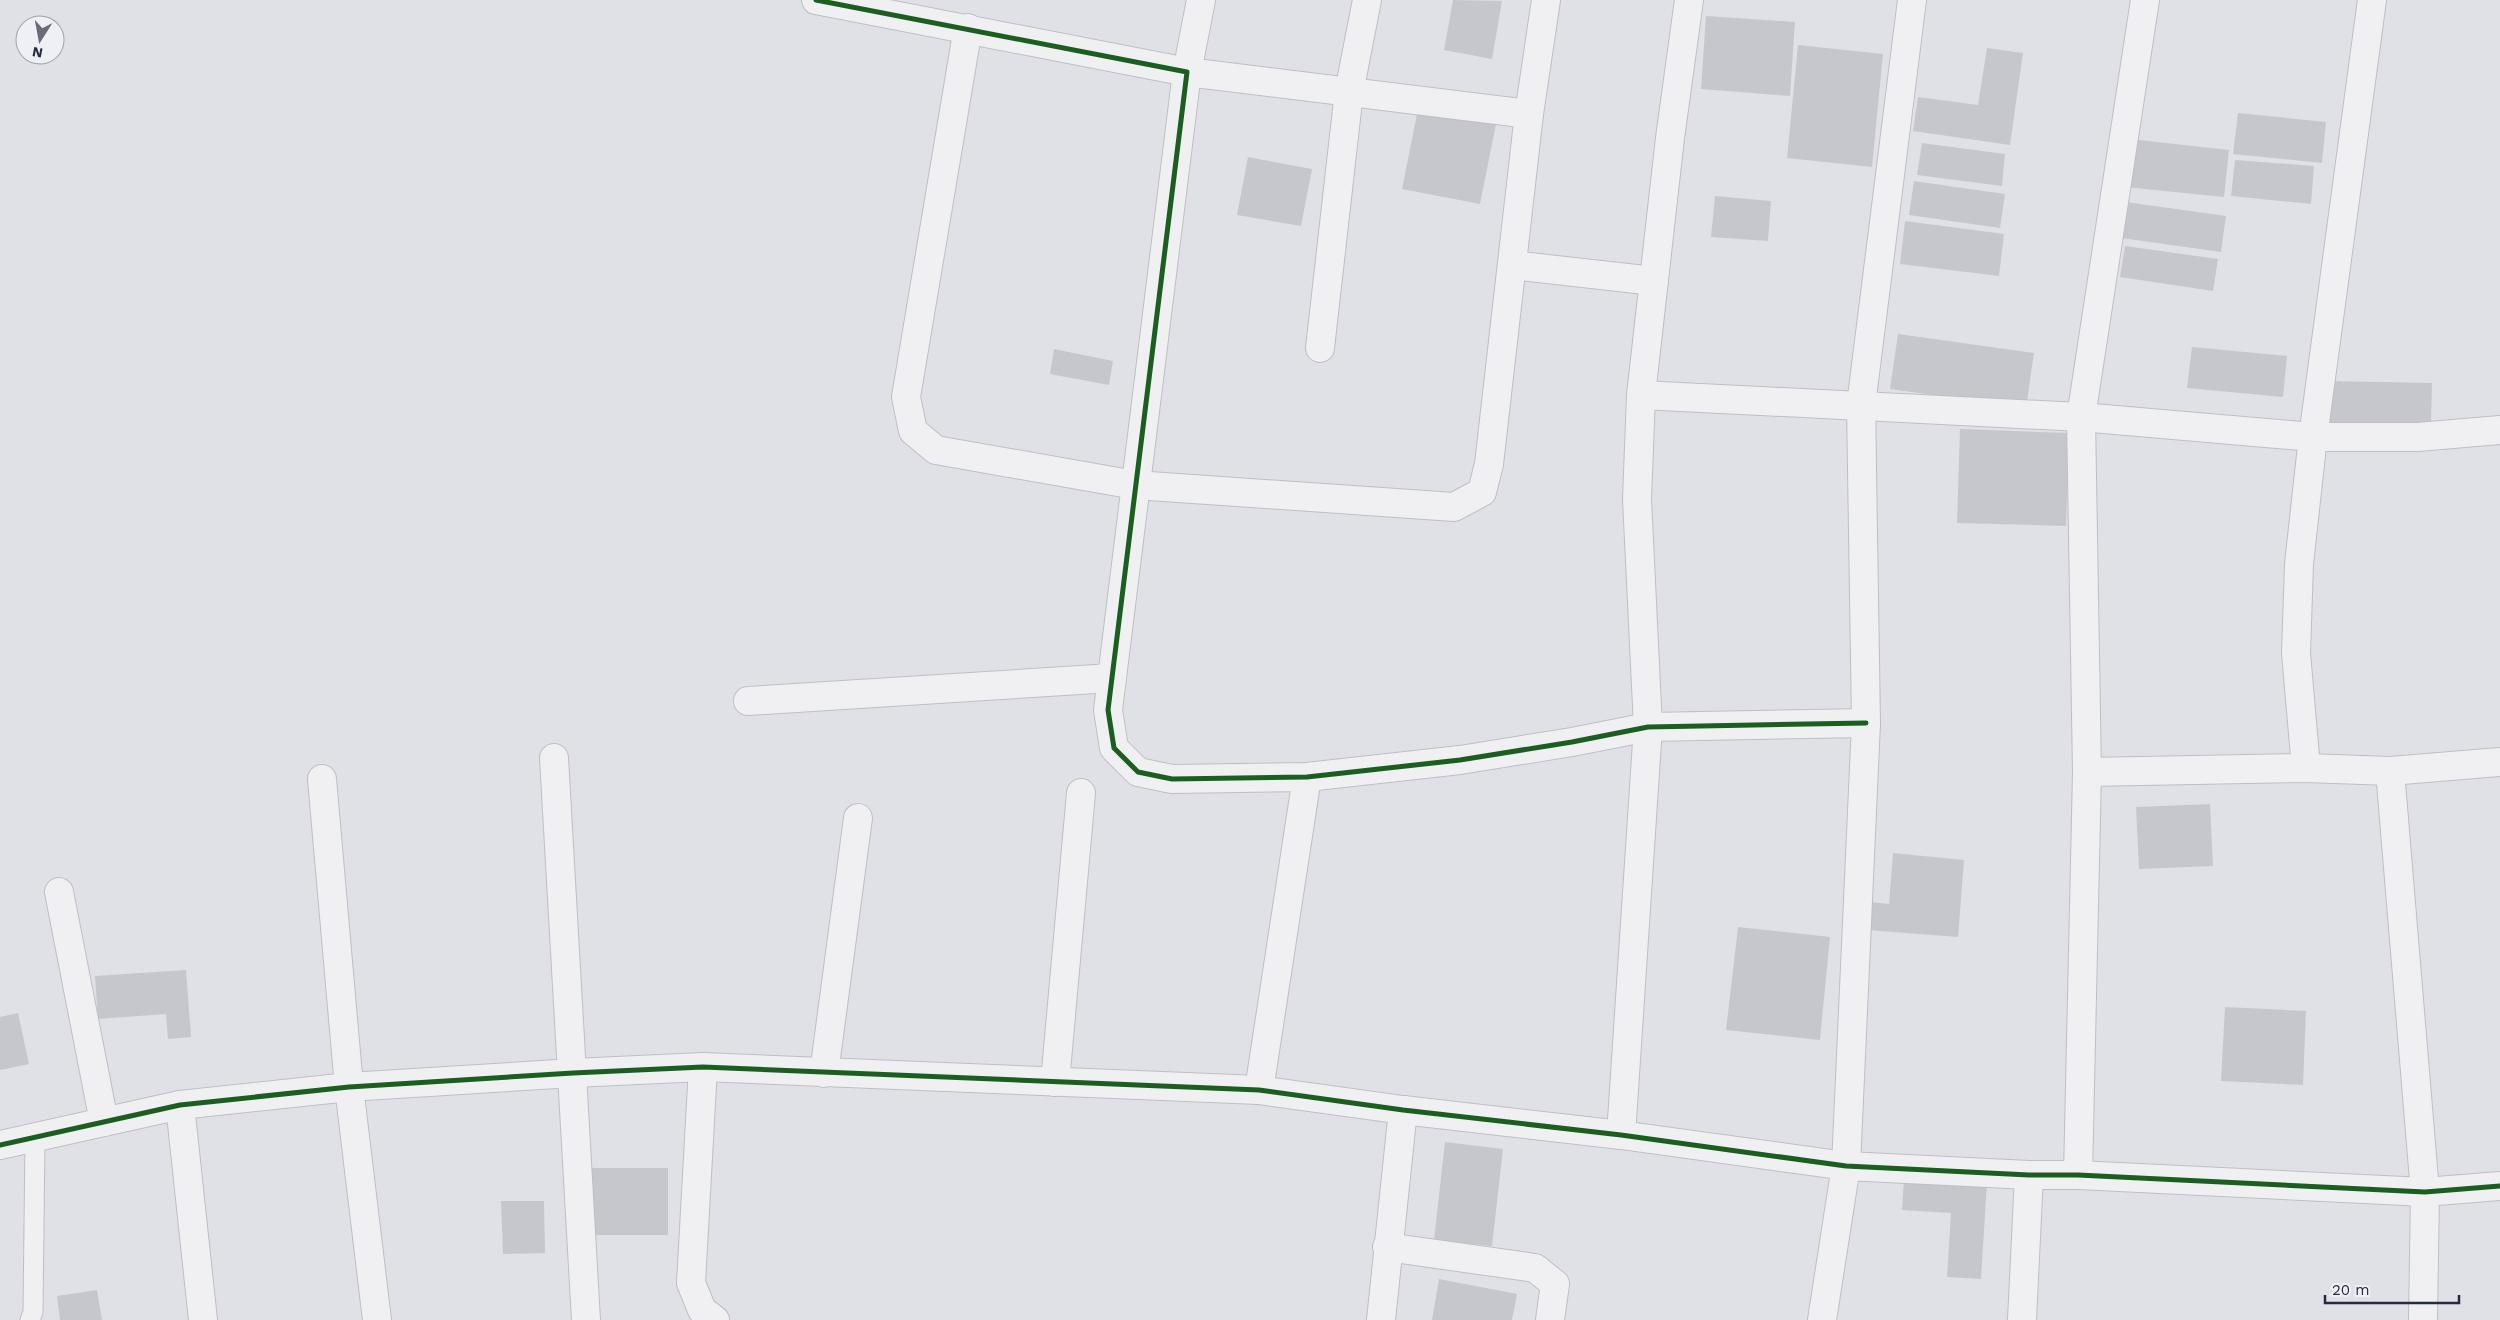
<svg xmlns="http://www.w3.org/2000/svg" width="2500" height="1320" viewBox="0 0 2500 1320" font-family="'Work Sans',sans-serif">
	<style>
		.building { fill: #c6c7cd }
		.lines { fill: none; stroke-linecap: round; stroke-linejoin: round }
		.service-casing { stroke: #bebfc4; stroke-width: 21 }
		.minor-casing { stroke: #bebfc4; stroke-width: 30 }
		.tertiary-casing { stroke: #bebfc4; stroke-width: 30 }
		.service { stroke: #f0f0f2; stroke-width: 19 }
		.minor { stroke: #f0f0f2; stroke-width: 28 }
		.tertiary { stroke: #f0f0f2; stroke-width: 28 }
		.cycleway-casing { stroke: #eef0f6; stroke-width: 8 }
		.cycleway { stroke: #1b5e20; stroke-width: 5 }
	</style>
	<rect width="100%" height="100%" fill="#e0e1e6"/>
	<!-- building -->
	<g class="building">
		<path d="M 1453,0 L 1502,1 L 1492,59 L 1444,50 Z"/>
		<path d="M 1706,16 L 1795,22 L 1790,96 L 1701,89 Z"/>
		<path d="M 1798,45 L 1883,54 L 1872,167 L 1787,158 Z"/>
		<path d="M 1987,48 L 2023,53 L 2010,145 L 1913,131 L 1918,97 L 1978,105 Z"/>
		<path d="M 1418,109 L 1496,124 L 1480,204 L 1402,189 Z"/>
		<path d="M 2238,113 L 2326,122 L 2322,163 L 2233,154 Z"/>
		<path d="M 2130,139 L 2229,150 L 2224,197 L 2125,187 Z"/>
		<path d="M 1922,143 L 2005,154 L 2002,186 L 1917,175 Z"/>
		<path d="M 1248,157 L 1312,169 L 1301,226 L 1237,215 Z"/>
		<path d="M 2235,160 L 2314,166 L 2311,204 L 2231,196 Z"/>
		<path d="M 1914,181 L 2005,194 L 2000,228 L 1909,215 Z"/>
		<path d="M 1715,196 L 1771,201 L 1768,241 L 1711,237 Z"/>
		<path d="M 2126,202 L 2226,216 L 2221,252 L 2121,238 Z"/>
		<path d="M 1905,221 L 2004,234 L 1999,276 L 1900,264 Z"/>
		<path d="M 2125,246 L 2218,259 L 2213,291 L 2120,277 Z"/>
		<path d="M 1898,334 L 2034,353 L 2026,408 L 1890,389 Z"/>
		<path d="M 2192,347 L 2287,356 L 2283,397 L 2187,388 Z"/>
		<path d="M 1054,349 L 1113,361 L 1109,385 L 1050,374 Z"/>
		<path d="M 2329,381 L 2432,383 L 2431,425 L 2328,423 Z"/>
		<path d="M 1960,429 L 2069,433 L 2066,526 L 1957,523 Z"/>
		<path d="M 2210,804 L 2213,866 L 2139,869 L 2136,807 Z"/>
		<path d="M 1893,853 L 1964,860 L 1958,937 L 1868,930 L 1870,902 L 1889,904 Z"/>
		<path d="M 1738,927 L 1830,937 L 1820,1040 L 1726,1030 Z"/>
		<path d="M 186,970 L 191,1037 L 168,1039 L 166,1014 L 98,1019 L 95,976 Z"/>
		<path d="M 2225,1007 L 2306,1011 L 2303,1085 L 2221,1081 Z"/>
		<path d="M 18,1013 L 29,1064 L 0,1070 L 0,1017 Z"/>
		<path d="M 1445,1142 L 1503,1149 L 1492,1246 L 1434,1240 Z"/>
		<rect x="589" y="1168" width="79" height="67"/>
		<path d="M 1904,1178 L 1987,1183 L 1981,1279 L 1947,1277 L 1951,1213 L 1902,1210 Z"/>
		<path d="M 501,1201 L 544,1201 L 545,1253 L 503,1254 Z"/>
		<path d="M 1439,1279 L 1517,1294 L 1512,1320 L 1432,1320 Z"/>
		<path d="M 97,1290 L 102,1320 L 60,1320 L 57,1296 Z"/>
	</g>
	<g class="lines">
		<!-- service casing -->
		<g class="service-casing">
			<path id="service" d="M 30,1320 L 33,1312 L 35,1138"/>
		</g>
		<!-- minor casing -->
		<g class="minor-casing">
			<g id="minor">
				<path d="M 816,0 L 1187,72 L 1108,710 L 1114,748 L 1138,772 L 1172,779 L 1307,777 L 1460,760 L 1572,742 L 1648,727 L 1866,723"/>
				<path d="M 1201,0 L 1187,72 L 1529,114"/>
				<path d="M 968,28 L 906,397 L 913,431 L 936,450 L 1135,485 L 1454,507 L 1482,492 L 1489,464 L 1529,114 L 1546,0"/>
				<path d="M 1512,265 L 1654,281"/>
				<path d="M 1320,348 L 1349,92 L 1367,0"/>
				<path d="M 1641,395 L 2081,417 L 2313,437 L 2418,437 L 2500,430"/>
				<path d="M 748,701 L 1112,678"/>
				<path d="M 554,758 L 586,1320"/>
				<path d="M 2306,768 L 2296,653 L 2299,564 L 2313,437 L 2372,0"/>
				<path d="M 2390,771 L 2425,1192 L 2423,1320"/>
				<path d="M 2087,772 L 2306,768 L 2390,771 L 2500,762"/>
				<path d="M 322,779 L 349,1087 L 377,1320"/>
				<path d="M 59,892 L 104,1122"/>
				<path d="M 703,1067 L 691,1283 L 702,1310 L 715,1320"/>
				<path d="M 824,1073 L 858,818"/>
				<path d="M 1055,1082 L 1081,793"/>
				<path d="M 1259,1090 L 1307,777"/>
				<path d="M 180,1105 L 203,1320"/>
				<path d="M 1621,1135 L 1648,727 L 1637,499 L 1641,395 L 1670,138 L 1689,0"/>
				<path d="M 2078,1175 L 2087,772 L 2081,417 L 2145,0"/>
				<path d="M 1387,1247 L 1535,1268 L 1555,1284 L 1550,1320"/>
				<path d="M 1381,1320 L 1403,1110"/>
				<path d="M 1822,1320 L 1846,1166 L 1866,723 L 1861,405 L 1912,0"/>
				<path d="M 2022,1320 L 2029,1175"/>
			</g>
		</g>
		<!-- tertiary casing -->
		<g class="tertiary-casing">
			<path id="tertiary" d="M 0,1145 L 180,1105 L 349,1087 L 573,1073 L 703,1067 L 1259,1090 L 1403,1110 L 1621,1135 L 1846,1166 L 2029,1175 L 2078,1175 L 2425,1192 L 2500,1186"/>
		</g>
		<!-- service -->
		<use href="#service" class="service"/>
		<!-- minor -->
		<use href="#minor" class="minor"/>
		<!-- tertiary -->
		<use href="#tertiary" class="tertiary"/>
		<!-- cycleway casing -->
		<g class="cycleway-casing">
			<g id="cycleway">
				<path d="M 816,0 L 1187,72 L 1108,710 L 1114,748 L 1138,772 L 1172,779 L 1307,777 L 1460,760 L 1572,742 L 1648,727 L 1866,723"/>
				<path d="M 0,1145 L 180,1105 L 349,1087 L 573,1073 L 703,1067 L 1259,1090 L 1403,1110 L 1621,1135 L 1846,1166 L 2029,1175 L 2078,1175 L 2425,1192 L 2500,1186"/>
			</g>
		</g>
		<!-- cycleway -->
		<use href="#cycleway" class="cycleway"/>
	</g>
	<!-- north arrow -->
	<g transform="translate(40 40) rotate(191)"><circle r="24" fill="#eef0f6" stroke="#9ea1ad"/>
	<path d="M0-4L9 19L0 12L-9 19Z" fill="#686b79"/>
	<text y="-8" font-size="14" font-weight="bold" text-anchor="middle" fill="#272b3f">N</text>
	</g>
	<!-- scale -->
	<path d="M2325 1295v8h134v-8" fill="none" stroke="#272b3f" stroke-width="2.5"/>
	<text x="2332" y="1295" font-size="15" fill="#272b3f" stroke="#eef0f6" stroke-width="4" paint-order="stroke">20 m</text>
</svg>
